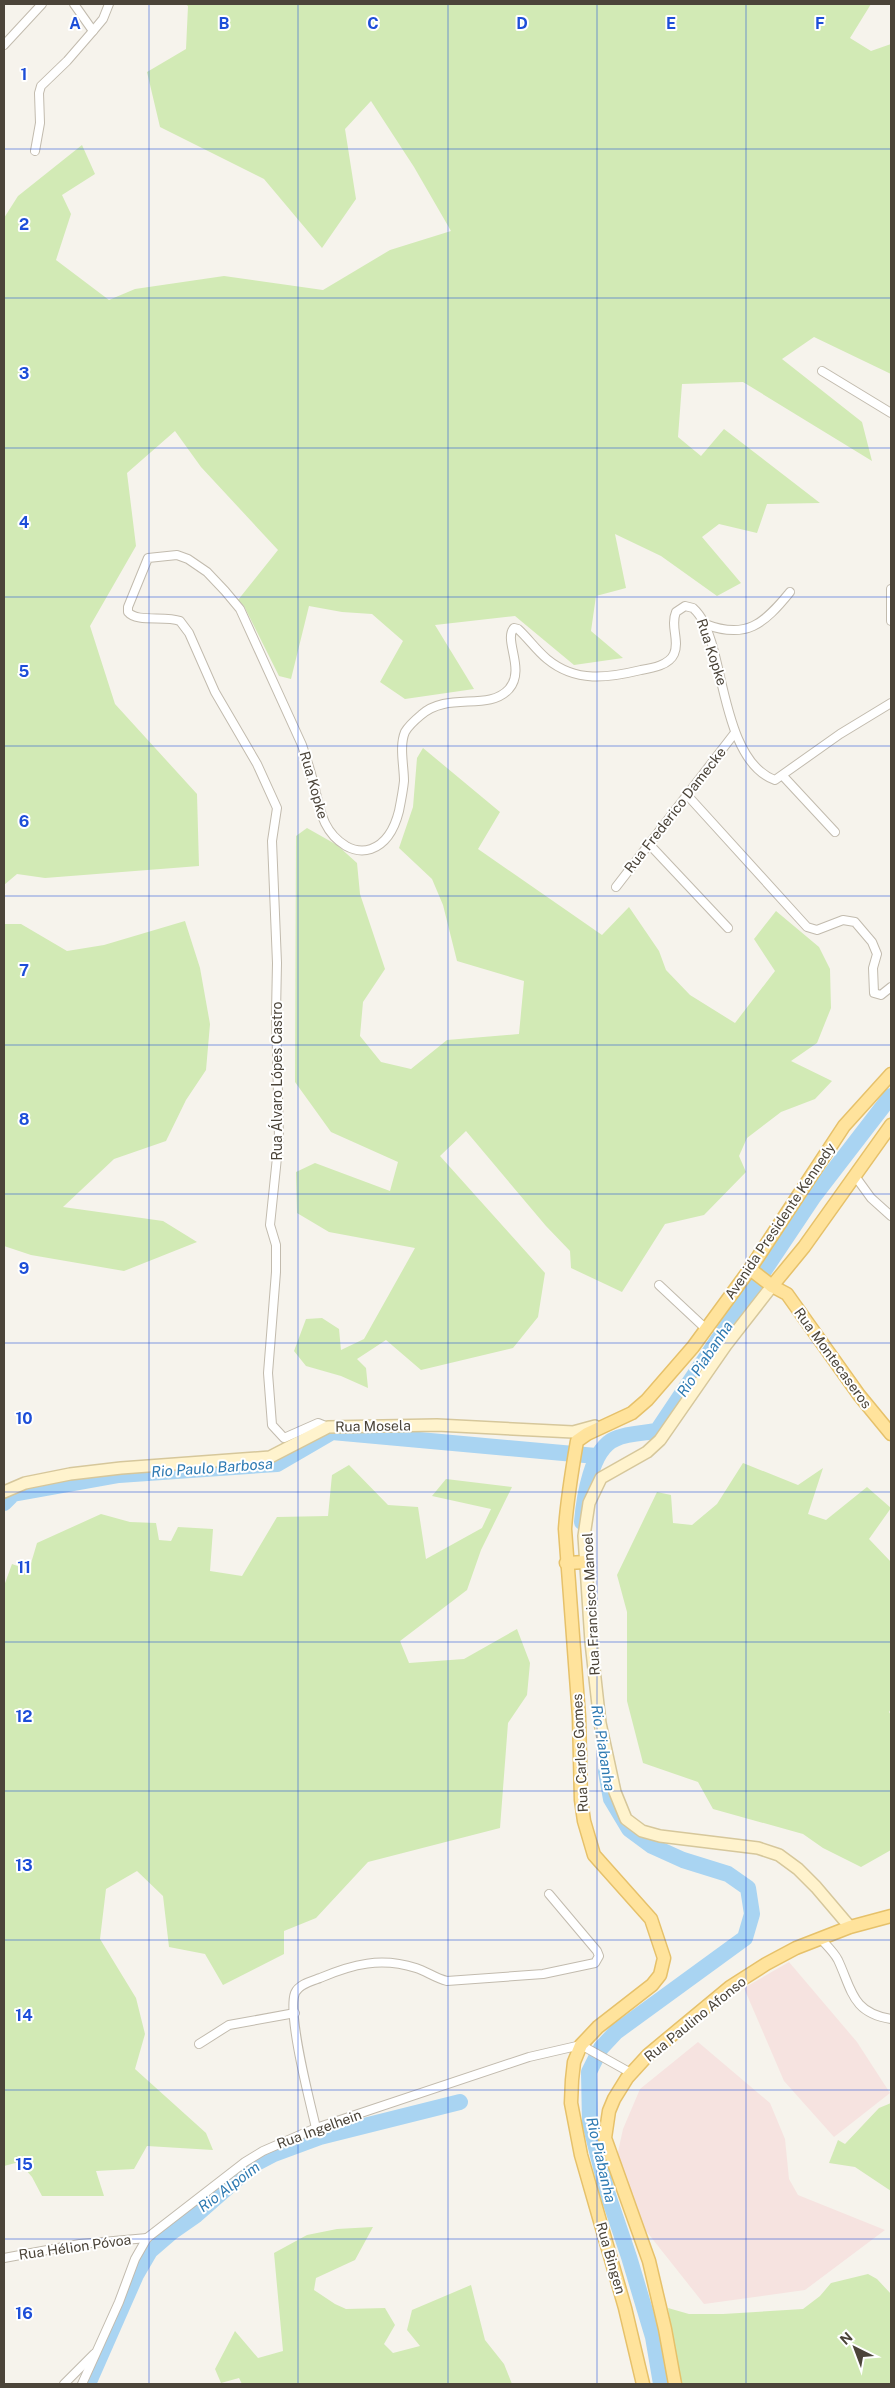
<svg xmlns="http://www.w3.org/2000/svg" width="895" height="2388" viewBox="0 0 895 2388" font-family="'Public Sans',sans-serif">
	<style>
		.medical { fill: #f6e3e0 }
		.green { fill: #d2eab5 }
		.lines { fill: none; stroke-linecap: round; stroke-linejoin: round }
		.river { stroke: #a9d4f2; stroke-width: 16 }
		.street-casing { stroke: #c2bbae; stroke-width: 10 }
		.secondary-casing { stroke: #d6c79b; stroke-width: 14 }
		.primary-casing { stroke: #e6c16a; stroke-width: 15 }
		.street { stroke: #fff; stroke-width: 8 }
		.secondary { stroke: #fff3cd; stroke-width: 11 }
		.primary { stroke: #ffe39c; stroke-width: 12 }
		.grid { fill: none; stroke: #1d4ed8; stroke-width: 1; stroke-opacity: 0.55 }
		.labels { text-anchor: middle; stroke-width: 4; stroke-linejoin: round; paint-order: stroke }
		.street-label { font-size: 14px; fill: #4b4439; stroke: #fff }
		.water-label { font-size: 15px; font-style: italic; fill: #2e7ab2; stroke: #fff }
		.grid-label { font-size: 16px; text-anchor: middle; font-weight: bold; fill: #1d4ed8; stroke: #fff; stroke-width: 4; stroke-linejoin: round; paint-order: stroke }
	</style>
	<rect width="100%" height="100%" fill="#f6f3ec"/>
	<!-- medical -->
	<g class="medical">
		<path d="M 789,1962 L 857,2042 L 890,2093 L 834,2137 L 784,2081 L 744,1988 Z"/>
		<path d="M 698,2042 L 770,2103 L 785,2139 L 789,2179 L 798,2195 L 885,2230 L 805,2290 L 704,2304 L 643,2227 L 616,2161 L 623,2129 L 640,2089 Z"/>
	</g>
	<!-- green -->
	<g class="green">
		<path d="M 185,4 L 871,4 L 850,38 L 871,51 L 891,44 L 891,374 L 814,337 L 782,359 L 862,422 L 872,461 L 743,382 L 682,384 L 678,437 L 701,456 L 724,429 L 820,503 L 767,504 L 757,533 L 719,524 L 702,537 L 741,583 L 717,596 L 661,556 L 615,534 L 626,588 L 596,596 L 591,631 L 623,658 L 574,665 L 515,616 L 435,625 L 474,689 L 405,699 L 380,682 L 403,641 L 372,614 L 342,612 L 309,606 L 291,679 L 279,676 L 244,606 L 238,600 L 278,550 L 201,467 L 175,431 L 127,473 L 136,546 L 90,626 L 115,704 L 197,794 L 199,866 L 45,878 L 17,874 L 4,885 L 4,218 L 18,196 L 82,145 L 95,174 L 62,195 L 71,214 L 56,260 L 109,300 L 135,289 L 224,276 L 323,290 L 390,250 L 451,231 L 414,167 L 371,101 L 345,129 L 356,199 L 322,248 L 264,179 L 160,127 L 147,72 L 186,49 L 188,6 Z"/>
		<path d="M 423,748 L 500,812 L 478,849 L 602,935 L 629,907 L 659,951 L 666,970 L 690,995 L 735,1023 L 775,971 L 754,939 L 776,911 L 819,947 L 830,969 L 831,1008 L 817,1043 L 791,1061 L 832,1081 L 815,1099 L 781,1112 L 747,1138 L 739,1156 L 746,1172 L 704,1215 L 665,1224 L 622,1292 L 571,1268 L 570,1251 L 546,1226 L 466,1131 L 440,1156 L 545,1273 L 538,1317 L 513,1348 L 421,1370 L 386,1340 L 357,1359 L 366,1368 L 368,1388 L 341,1376 L 306,1366 L 294,1351 L 306,1319 L 322,1318 L 339,1329 L 341,1350 L 364,1339 L 415,1248 L 329,1232 L 297,1213 L 296,1172 L 315,1163 L 390,1191 L 398,1162 L 331,1132 L 295,1082 L 296,836 L 307,828 L 337,845 L 357,863 L 360,894 L 385,969 L 363,1002 L 360,1036 L 381,1062 L 411,1069 L 447,1040 L 519,1034 L 524,981 L 457,961 L 443,905 L 432,879 L 399,848 L 413,807 L 417,758 Z"/>
		<path d="M 185,921 L 200,968 L 210,1024 L 206,1070 L 186,1100 L 166,1141 L 114,1159 L 63,1207 L 163,1221 L 197,1242 L 124,1271 L 31,1255 L 4,1246 L 4,924 L 21,924 L 67,951 L 104,945 Z"/>
		<path d="M 743,1463 L 798,1485 L 823,1468 L 808,1514 L 826,1520 L 867,1487 L 891,1508 L 869,1539 L 891,1562 L 891,1709 L 889,1712 L 891,1715 L 891,1850 L 861,1867 L 823,1848 L 803,1834 L 713,1809 L 698,1782 L 643,1763 L 627,1701 L 627,1612 L 617,1575 L 657,1492 L 671,1495 L 673,1523 L 692,1525 L 717,1504 Z"/>
		<path d="M 349,1465 L 388,1505 L 418,1507 L 426,1559 L 482,1528 L 491,1509 L 432,1496 L 446,1479 L 512,1487 L 481,1550 L 467,1590 L 400,1641 L 409,1663 L 464,1659 L 517,1629 L 530,1663 L 527,1695 L 508,1723 L 500,1828 L 368,1862 L 316,1918 L 284,1931 L 284,1954 L 223,1985 L 205,1954 L 169,1947 L 163,1896 L 137,1871 L 106,1889 L 100,1939 L 136,1998 L 145,2034 L 135,2069 L 206,2133 L 213,2150 L 147,2146 L 134,2169 L 96,2171 L 104,2196 L 42,2196 L 32,2177 L 19,2162 L 4,2166 L 4,1586 L 12,1564 L 29,1570 L 37,1543 L 101,1514 L 130,1522 L 156,1523 L 159,1540 L 171,1541 L 178,1527 L 213,1529 L 210,1571 L 242,1576 L 277,1517 L 328,1516 L 332,1475 Z"/>
		<path d="M 891,2103 L 891,2191 L 855,2167 L 829,2163 L 838,2140 L 845,2144 L 879,2108 Z"/>
		<path d="M 373,2227 L 355,2260 L 316,2278 L 314,2290 L 335,2304 L 346,2309 L 385,2308 L 395,2325 L 384,2344 L 393,2353 L 420,2346 L 407,2330 L 412,2310 L 471,2285 L 485,2340 L 504,2364 L 512,2384 L 242,2384 L 239,2378 L 221,2383 L 215,2369 L 235,2331 L 258,2358 L 283,2351 L 274,2253 L 307,2235 L 337,2229 Z"/>
		<path d="M 868,2274 L 877,2279 L 891,2294 L 891,2384 L 681,2384 L 668,2308 L 689,2314 L 723,2314 L 803,2309 L 820,2296 L 831,2283 Z"/>
	</g>
	<g class="lines">
		<!-- river -->
		<g class="river">
			<path d="M 4,1503 L 13,1494 L 119,1475 L 277,1464 L 332,1432 L 596,1456"/>
			<path d="M 582,1522 C 584,1498 591,1449 615,1439 C 627,1433 644,1433 657,1431 L 814,1196 L 891,1096"/>
			<path d="M 606,1772 L 611,1799 L 629,1829 L 652,1846 L 683,1860 L 728,1874 L 748,1888 L 752,1914 L 745,1938 L 616,2032 L 601,2048 L 589,2072 L 590,2123 L 607,2192 L 629,2257 L 653,2337 L 661,2384"/>
			<path d="M 88,2384 L 136,2275 L 150,2251 L 172,2232 L 195,2216 L 253,2165 L 274,2154 L 320,2137 L 460,2102"/>
		</g>
		<!-- street casing -->
		<g class="street-casing">
			<g id="street">
				<path d="M 74,4 L 93,31"/>
				<path d="M 4,45 L 42,4"/>
				<path d="M 35,151 L 40,123 L 39,93 L 41,86 L 67,61 L 93,31 L 103,19 L 109,4"/>
				<path d="M 822,371 L 891,413"/>
				<path d="M 891,589 L 891,621"/>
				<path d="M 705,624 C 746,640 764,624 790,592"/>
				<path d="M 783,776 L 835,832"/>
				<path d="M 688,796 L 807,927 L 817,930 L 843,920 L 855,922 L 872,942 L 877,954 L 873,968 L 874,993 L 881,995 L 891,987"/>
				<path d="M 649,844 L 728,928"/>
				<path d="M 616,887 L 734,734"/>
				<path d="M 855,1176 L 871,1198 L 891,1216"/>
				<path d="M 659,1285 L 705,1328"/>
				<path d="M 328,1427 L 318,1423 L 284,1438 L 272,1425 L 268,1373 L 276,1272 L 276,1245 L 270,1225 L 279,1138 L 276,1013 L 277,963 L 272,841 L 277,808 L 257,764 L 215,692 L 189,633 L 180,621 C 165,615 137,623 128,612 L 128,607 L 148,558 L 177,555 L 188,559 L 207,572 L 225,591 L 240,609 L 302,745 C 306,757 310,769 313,781 C 320,807 321,831 346,846 C 355,851 362,852 371,849 C 388,843 395,827 399,811 C 401,801 403,791 404,781 C 404,766 399,746 405,732 C 409,725 415,720 421,715 C 448,691 488,712 509,689 C 526,669 503,640 514,628 L 518,629 C 528,638 536,650 547,659 C 576,683 608,678 641,670 C 653,668 669,665 674,654 C 680,641 670,626 676,612 L 685,606 L 693,608 C 703,617 707,629 711,641 C 724,681 730,764 775,780 L 840,734 L 891,703"/>
				<path d="M 820,1938 C 826,1945 834,1952 838,1960 C 852,1990 852,2013 891,2019"/>
				<path d="M 199,2044 L 229,2025 L 295,2013"/>
				<path d="M 316,2128 C 310,2102 287,2015 295,1993 C 299,1984 312,1981 320,1978 C 353,1964 381,1957 416,1968 C 426,1971 435,1978 447,1981 L 543,1974 L 595,1963 L 599,1956 L 597,1951 L 549,1894"/>
				<path d="M 4,2258 L 80,2244 L 147,2238"/>
				<path d="M 64,2384 L 94,2354"/>
				<path d="M 82,2384 L 119,2302 L 135,2259 L 147,2238 L 245,2162 L 263,2151 L 316,2128 L 529,2057 L 581,2045 L 631,2073"/>
			</g>
		</g>
		<!-- secondary casing -->
		<g class="secondary-casing">
			<g id="secondary">
				<path d="M 772,1286 L 726,1345 L 660,1440 L 647,1452 L 601,1478 L 589,1503 L 584,1536 L 591,1642 L 600,1723 L 615,1792 L 626,1819 L 642,1831 L 660,1836 L 758,1848 L 779,1855 L 798,1869 L 816,1887 L 850,1927"/>
				<path d="M 4,1492 L 25,1483 L 70,1474 L 121,1468 L 270,1457 L 328,1427 L 437,1425 L 573,1432 L 595,1426"/>
			</g>
		</g>
		<!-- primary casing -->
		<g class="primary-casing">
			<g id="primary">
				<path d="M 750,1269 L 772,1286 L 787,1294 L 859,1395 L 891,1434"/>
				<path d="M 772,1286 L 804,1247 L 891,1125"/>
				<path d="M 566,1563 L 586,1562"/>
				<path d="M 643,2384 L 625,2308 L 581,2155 L 571,2103 L 572,2080 L 574,2062 L 581,2045 L 598,2027 L 652,1985 L 660,1975 L 664,1958 L 651,1919 L 594,1855 L 584,1821 L 581,1800 L 579,1717 L 565,1529 C 567,1499 572,1470 577,1441 L 587,1434 L 632,1413 L 647,1400 L 693,1347 L 750,1269 L 844,1126 L 891,1074"/>
				<path d="M 675,2384 L 665,2329 L 649,2261 L 605,2138 L 609,2111 L 614,2099 L 627,2078 L 648,2055 L 730,1987 L 766,1964 L 796,1948 L 850,1927 L 891,1916"/>
			</g>
		</g>
		<!-- street -->
		<use href="#street" class="street"/>
		<!-- secondary -->
		<use href="#secondary" class="secondary"/>
		<!-- primary -->
		<use href="#primary" class="primary"/>
	</g>
	<!-- grid -->
	<path class="grid" d="M 149,4 L 149,2384M 298,4 L 298,2384M 448,4 L 448,2384M 597,4 L 597,2384M 746,4 L 746,2384M 4,149 L 891,149M 4,298 L 891,298M 4,448 L 891,448M 4,597 L 891,597M 4,746 L 891,746M 4,896 L 891,896M 4,1045 L 891,1045M 4,1194 L 891,1194M 4,1343 L 891,1343M 4,1492 L 891,1492M 4,1642 L 891,1642M 4,1791 L 891,1791M 4,1940 L 891,1940M 4,2090 L 891,2090M 4,2239 L 891,2239"/>
	<g class="labels">
		<!-- street labels -->
		<g class="street-label">
			<text transform="translate(712 652) rotate(72)" y="5">Rua Kopke</text>
			<text transform="translate(314 785) rotate(74)" y="5">Rua Kopke</text>
			<text transform="translate(675 810) rotate(-52)" y="5">Rua Frederico Damecke</text>
			<text transform="translate(277 1081) rotate(-90)" y="5">Rua Álvaro Lópes Castro</text>
			<text transform="translate(780 1221) rotate(-56)" y="5">Avenida Presidente Kennedy</text>
			<text transform="translate(833 1358) rotate(54)" y="5">Rua Montecaseros</text>
			<text transform="translate(373 1426) rotate(-1)" y="5">Rua Mosela</text>
			<text transform="translate(591 1604) rotate(-93)" y="5">Rua Francisco Manoel</text>
			<text transform="translate(580 1753) rotate(-93)" y="5">Rua Carlos Gomes</text>
			<text transform="translate(695 2019) rotate(-39)" y="5">Rua Paulino Afonso</text>
			<text transform="translate(319 2129) rotate(-20)" y="5">Rua Ingelhein</text>
			<text transform="translate(75 2247) rotate(-8)" y="5">Rua Hélion Póvoa</text>
			<text transform="translate(611 2258) rotate(74)" y="5">Rua Bingen</text>
		</g>
		<!-- water labels -->
		<g class="water-label">
			<text transform="translate(705 1359) rotate(-56)" y="5">Rio Piabanha</text>
			<text transform="translate(212 1468) rotate(-4)" y="5">Rio Paulo Barbosa</text>
			<text transform="translate(603 1748) rotate(81)" y="5">Rio Piabanha</text>
			<text transform="translate(601 2160) rotate(77)" y="5">Rio Piabanha</text>
			<text transform="translate(229 2187) rotate(-37)" y="5">Rio Alpoim</text>
		</g>
	</g>
	<g class="grid-label">
		<text x="75" y="29">A</text>
		<text x="224" y="29">B</text>
		<text x="373" y="29">C</text>
		<text x="522" y="29">D</text>
		<text x="671" y="29">E</text>
		<text x="820" y="29">F</text>
		<text x="24" y="80">1</text>
		<text x="24" y="230">2</text>
		<text x="24" y="379">3</text>
		<text x="24" y="528">4</text>
		<text x="24" y="677">5</text>
		<text x="24" y="827">6</text>
		<text x="24" y="976">7</text>
		<text x="24" y="1125">8</text>
		<text x="24" y="1274">9</text>
		<text x="24" y="1424">10</text>
		<text x="24" y="1573">11</text>
		<text x="24" y="1722">12</text>
		<text x="24" y="1871">13</text>
		<text x="24" y="2021">14</text>
		<text x="24" y="2170">15</text>
		<text x="24" y="2319">16</text>
	</g>
	<!-- border -->
	<rect width="895" height="2388" fill="none" stroke="#4b4439" stroke-width="10"/>
	<!-- north arrow -->
	<g transform="translate(855 2348) rotate(318)" stroke="#ffffff" stroke-width="4" paint-order="stroke">
	<path d="M0-4L9 19L0 12L-9 19Z" fill="#4b4439"/>
	<text y="-8" font-size="14" font-weight="bold" text-anchor="middle" fill="#4b4439">N</text>
	</g>
</svg>
